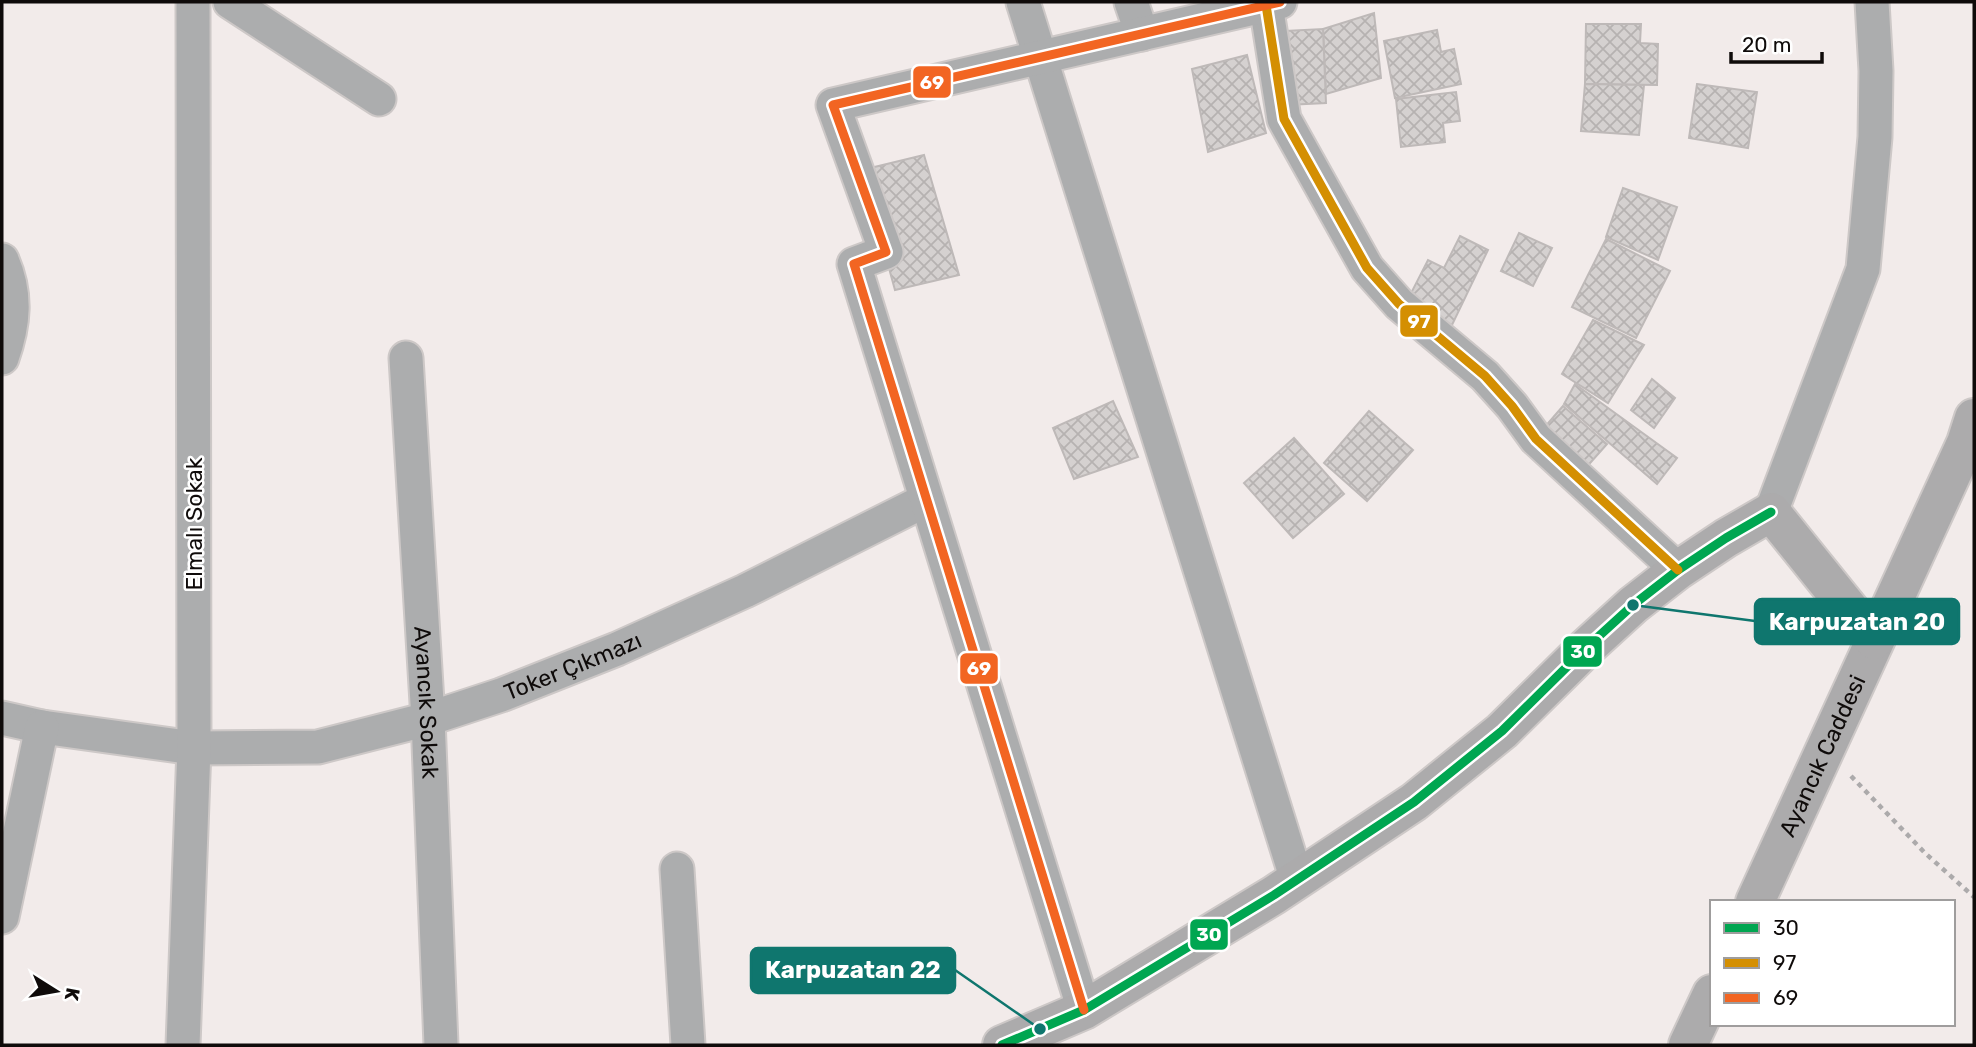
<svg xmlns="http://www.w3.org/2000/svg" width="1976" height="1047" viewBox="0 0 1976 1047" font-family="Rubik,sans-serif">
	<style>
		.building { fill: url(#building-cross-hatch); stroke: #beb9b8; stroke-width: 2 }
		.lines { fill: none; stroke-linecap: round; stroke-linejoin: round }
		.street-casing { stroke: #cdc8c7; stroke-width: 37 }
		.secondary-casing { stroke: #cdc8c7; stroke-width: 42 }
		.path { stroke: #acaaab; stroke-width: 4.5; stroke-dasharray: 5 5; stroke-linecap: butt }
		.street { stroke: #acadae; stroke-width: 33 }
		.secondary { stroke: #acabac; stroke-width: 38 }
		.bus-1-casing { stroke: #fff; stroke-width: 14 }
		.bus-2-casing { stroke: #fff; stroke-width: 14 }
		.bus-3-casing { stroke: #fff; stroke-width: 14 }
		.bus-1 { stroke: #00a651; stroke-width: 9 }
		.bus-2 { stroke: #d48f02; stroke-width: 9 }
		.bus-3 { stroke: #f26522; stroke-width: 9 }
		.labels { text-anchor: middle; stroke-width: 5; stroke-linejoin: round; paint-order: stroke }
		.street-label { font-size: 23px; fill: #0f0b0a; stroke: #fff }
		.leader { fill: none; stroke: #0f766e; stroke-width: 2.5 }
		.callout-dot { fill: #0f766e; stroke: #fff; stroke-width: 2.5 }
		.callout { fill: #0f766e; stroke: #0f766e; stroke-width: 2.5 }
		.callout-label { font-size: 24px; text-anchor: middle; font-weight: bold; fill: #fff }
		.line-badge { stroke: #fff; stroke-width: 2.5 }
		.badge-label { font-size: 19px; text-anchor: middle; font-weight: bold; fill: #fff }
	</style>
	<defs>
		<pattern id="building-cross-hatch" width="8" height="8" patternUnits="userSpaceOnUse" patternTransform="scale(1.75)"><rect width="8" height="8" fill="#d5d1d0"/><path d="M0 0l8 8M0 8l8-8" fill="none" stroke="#b6b2b1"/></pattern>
	</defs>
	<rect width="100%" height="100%" fill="#f2ebea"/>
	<!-- building -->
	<g class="building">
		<path d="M 1374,13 L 1381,78 L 1326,94 L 1323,29 Z"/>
		<path d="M 1586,24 L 1641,24 L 1640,43 L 1658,44 L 1657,85 L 1585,84 Z"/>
		<path d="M 1323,29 L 1326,103 L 1267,106 L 1263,32 Z"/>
		<path d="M 1437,30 L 1441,52 L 1454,49 L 1461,84 L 1395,98 L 1384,41 Z"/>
		<path d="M 1247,55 L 1266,133 L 1208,152 L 1192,69 Z"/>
		<path d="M 1585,84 L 1644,85 L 1639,135 L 1581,131 Z"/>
		<path d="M 1697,84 L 1757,92 L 1748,148 L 1689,138 Z"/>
		<path d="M 1456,92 L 1460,121 L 1443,123 L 1445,142 L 1401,147 L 1396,99 Z"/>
		<path d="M 924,155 L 959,275 L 895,290 L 862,170 Z"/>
		<path d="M 1623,188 L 1677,207 L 1658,260 L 1606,237 Z"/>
		<path d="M 1519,233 L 1552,248 L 1533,286 L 1501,271 Z"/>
		<path d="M 1460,236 L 1488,250 L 1452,325 L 1406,303 L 1428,260 L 1444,268 Z"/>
		<path d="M 1606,239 L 1670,271 L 1636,338 L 1572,307 Z"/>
		<path d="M 1593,320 L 1644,345 L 1608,403 L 1562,374 Z"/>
		<path d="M 1652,379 L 1675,398 L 1654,428 L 1631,410 Z"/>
		<path d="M 1575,384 L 1677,458 L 1657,484 L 1564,404 Z"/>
		<path d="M 1113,401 L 1138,457 L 1074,479 L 1053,428 Z"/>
		<path d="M 1563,406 L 1607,444 L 1574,481 L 1531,443 Z"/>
		<path d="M 1369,411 L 1413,450 L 1367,501 L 1324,463 Z"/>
		<path d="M 1294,438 L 1344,494 L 1293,538 L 1244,483 Z"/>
	</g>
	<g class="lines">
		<!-- street casing -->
		<g class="street-casing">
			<g id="street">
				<path d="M 230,2 L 379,99"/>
				<path d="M 1023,2 L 1297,880"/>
				<path d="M 1131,2 L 1142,34"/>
				<path d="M 1266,5 L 1284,119 L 1367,268 L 1399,304 L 1485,376 L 1512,406 L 1536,439 L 1678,570"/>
				<path d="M 2,260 C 17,294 14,324 2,358"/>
				<path id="s1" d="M 406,358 L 428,719 L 441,1045"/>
				<path d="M 1771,512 L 1863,269 L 1875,137 L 1876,71 L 1872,2"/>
				<path id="s2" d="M 2,718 L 42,727 L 194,748 L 318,747 L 428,719 L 501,695 L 617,649 L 745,591 L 926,500"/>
				<path d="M 677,869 L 688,1045"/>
				<path d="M 2,917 L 42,727"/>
				<path d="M 1084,1010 L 854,264 L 886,252 L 833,105 L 1280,2"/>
				<path d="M 183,1045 L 194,748 L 193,2"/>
			</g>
		</g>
		<!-- secondary casing -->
		<g class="secondary-casing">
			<g id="secondary">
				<path id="s3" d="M 1755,902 L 1966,443 L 1974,418"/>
				<path d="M 1002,1045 L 1084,1010 L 1274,895 L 1414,802 L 1502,731 L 1587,647 L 1633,605 L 1678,570 L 1726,538 L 1771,512 L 1874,640"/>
				<path d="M 1688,1045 L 1712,994"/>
			</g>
		</g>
		<!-- path -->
		<path class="path" d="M 1851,776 L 1925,853 L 1974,897"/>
		<!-- street -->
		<use href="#street" class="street"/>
		<!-- secondary -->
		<use href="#secondary" class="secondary"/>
		<!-- bus-1 casing -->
		<g class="bus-1-casing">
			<path id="bus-1" d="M 1002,1045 L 1084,1010 L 1274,895 L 1414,802 L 1502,731 L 1587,647 L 1633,605 L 1678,570 L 1726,538 L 1771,512"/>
		</g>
		<!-- bus-2 casing -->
		<g class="bus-2-casing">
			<path id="bus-2" d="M 1266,5 L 1284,119 L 1367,268 L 1399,304 L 1485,376 L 1512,406 L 1536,439 L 1678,570"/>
		</g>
		<!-- bus-3 casing -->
		<g class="bus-3-casing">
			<path id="bus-3" d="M 1084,1010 L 854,264 L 886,252 L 833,105 L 1280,2"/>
		</g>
		<!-- bus-1 -->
		<use href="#bus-1" class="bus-1"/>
		<!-- bus-2 -->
		<use href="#bus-2" class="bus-2"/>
		<!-- bus-3 -->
		<use href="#bus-3" class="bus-3"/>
	</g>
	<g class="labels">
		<!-- street labels -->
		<g class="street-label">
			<text transform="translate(194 524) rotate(-90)" y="8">Elmalı Sokak</text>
			<text dy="8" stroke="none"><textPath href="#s2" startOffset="586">Toker Çıkmazı</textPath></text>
			<text dy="8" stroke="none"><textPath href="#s1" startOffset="345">Ayancık Sokak</textPath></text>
			<text dy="8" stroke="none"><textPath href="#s3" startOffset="161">Ayancık Caddesi</textPath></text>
		</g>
	</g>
	<!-- callouts -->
	<path class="leader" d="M1633 605L1755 621M1040 1029L955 970"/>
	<g class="callout-dot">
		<circle cx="1633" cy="605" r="7"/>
		<circle cx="1040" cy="1029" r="7"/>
	</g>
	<g class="callout">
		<rect x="1755" y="599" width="204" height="45" rx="7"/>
		<rect x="751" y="948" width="204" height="45" rx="7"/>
	</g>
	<g class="callout-label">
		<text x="1857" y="630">Karpuzatan 20</text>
		<text x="853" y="978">Karpuzatan 22</text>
	</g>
	<g class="line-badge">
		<rect x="912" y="65" width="40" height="34" rx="7" fill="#f26522"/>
		<rect x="1399" y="304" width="40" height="34" rx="7" fill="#d48f02"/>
		<rect x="1562" y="635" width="41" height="33" rx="7" fill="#00a651"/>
		<rect x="959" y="652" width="40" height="33" rx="7" fill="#f26522"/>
		<rect x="1189" y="918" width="40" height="33" rx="7" fill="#00a651"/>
	</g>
	<g class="badge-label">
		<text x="932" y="89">69</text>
		<text x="1419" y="328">97</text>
		<text x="1583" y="658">30</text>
		<text x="979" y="675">69</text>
		<text x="1209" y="941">30</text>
	</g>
	<!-- border -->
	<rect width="1976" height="1047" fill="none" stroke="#0f0b0a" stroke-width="7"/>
	<!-- legend -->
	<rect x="1710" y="900" width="245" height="126" fill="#ffffff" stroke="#9f9d9d" stroke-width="2"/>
	<rect x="1724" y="923" width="35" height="10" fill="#00a651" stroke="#9f9d9d" stroke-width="2"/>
	<text x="1773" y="935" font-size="21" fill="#0f0b0a">30</text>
	<rect x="1724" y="958" width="35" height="10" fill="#d48f02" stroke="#9f9d9d" stroke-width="2"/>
	<text x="1773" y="970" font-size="21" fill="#0f0b0a">97</text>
	<rect x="1724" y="993" width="35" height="10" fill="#f26522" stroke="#9f9d9d" stroke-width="2"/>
	<text x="1773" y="1005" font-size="21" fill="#0f0b0a">69</text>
	<!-- north arrow -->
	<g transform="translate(56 991) rotate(101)" stroke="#ffffff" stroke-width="5" paint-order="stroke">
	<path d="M0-5L12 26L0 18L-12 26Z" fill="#0f0b0a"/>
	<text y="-10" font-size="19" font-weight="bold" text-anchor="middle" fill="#0f0b0a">K</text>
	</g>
	<!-- scale -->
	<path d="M1731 52v10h91v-10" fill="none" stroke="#0f0b0a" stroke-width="3.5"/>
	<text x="1742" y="52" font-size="21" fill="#0f0b0a" stroke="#ffffff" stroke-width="5" paint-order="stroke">20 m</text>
</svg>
